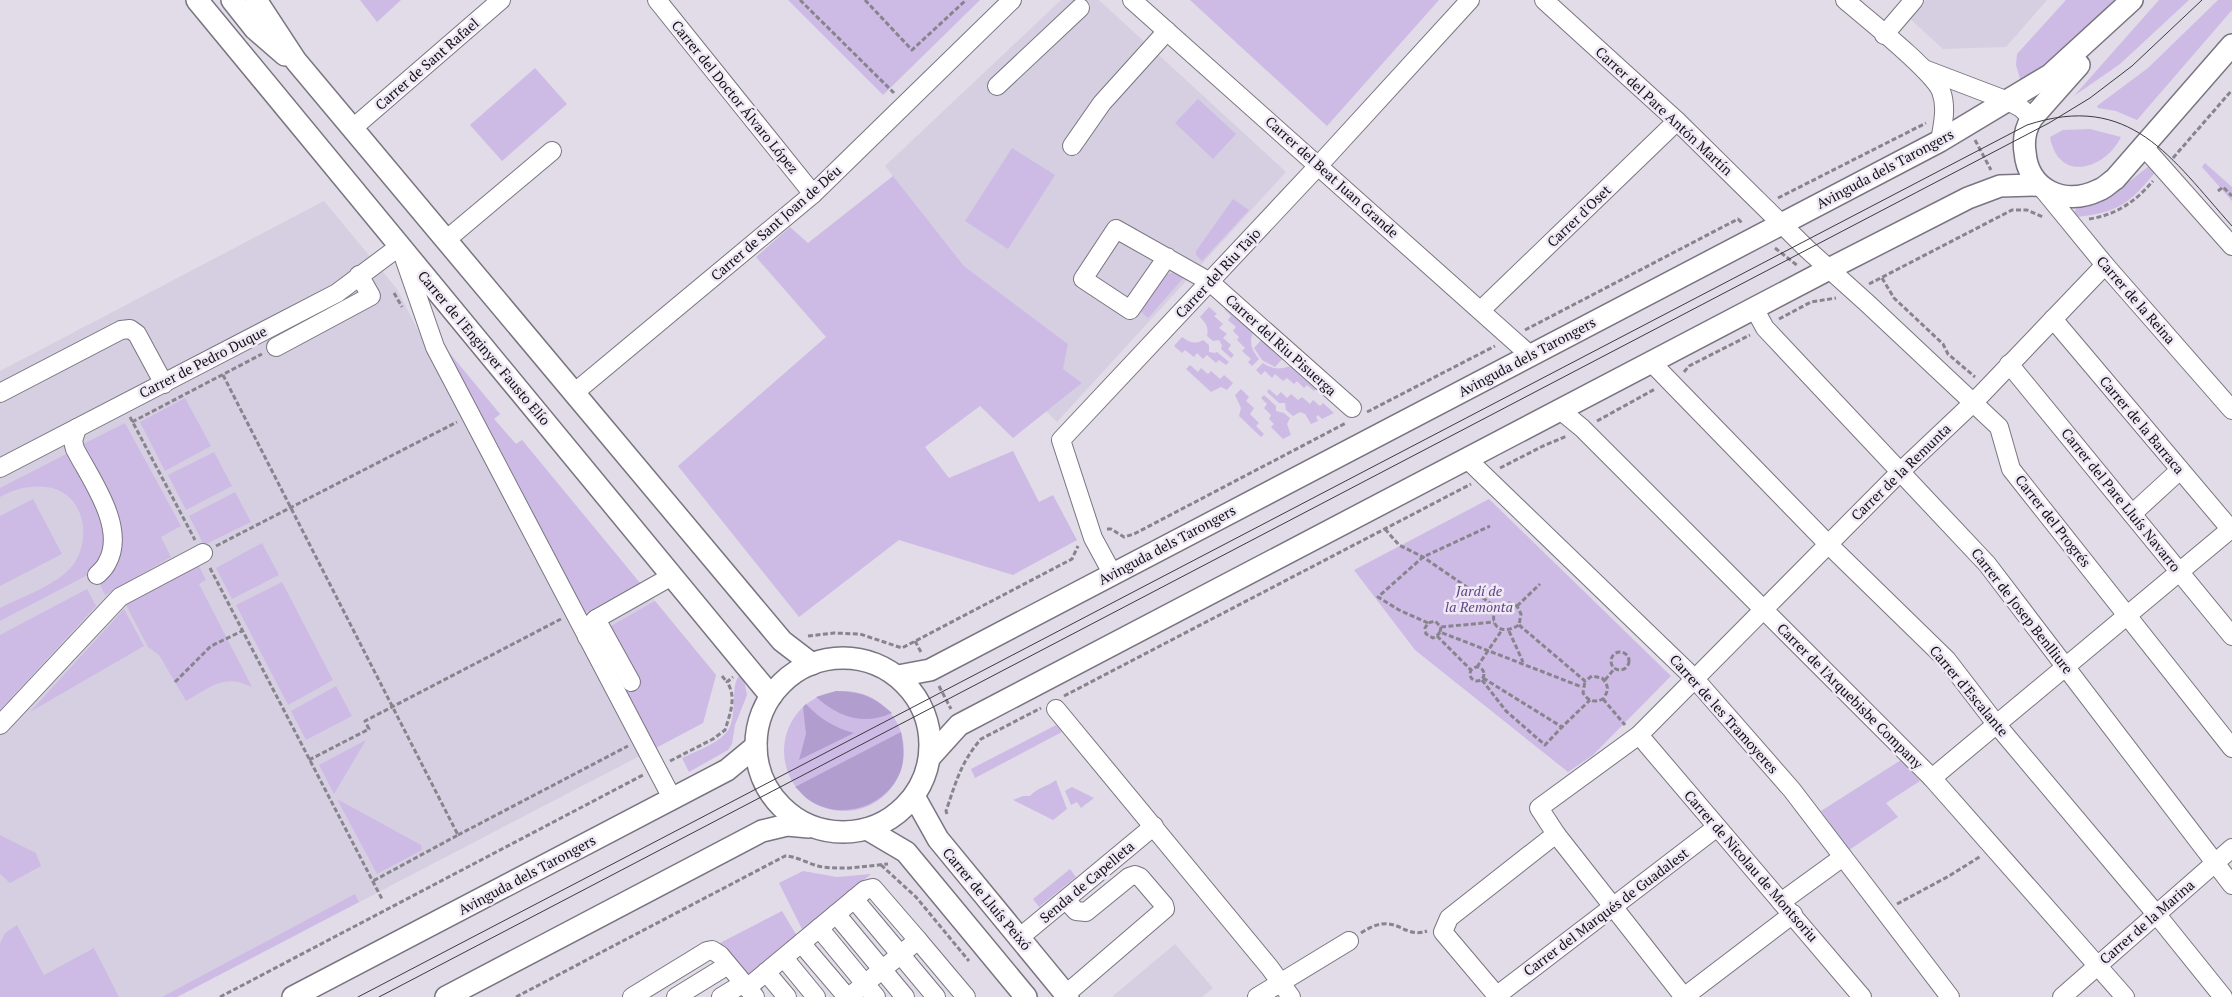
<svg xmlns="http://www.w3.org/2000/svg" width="2232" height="997" viewBox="0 0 2232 997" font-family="'PT Serif',serif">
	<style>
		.built { fill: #d6cfe1 }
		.green { fill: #cdbbe5 }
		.forest { fill: #b29dcf }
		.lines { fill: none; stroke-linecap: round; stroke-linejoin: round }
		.minor-casing { stroke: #797580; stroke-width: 20 }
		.major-casing { stroke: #797580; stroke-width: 24 }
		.path { stroke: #88848d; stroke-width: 3; stroke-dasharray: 5 2.5; stroke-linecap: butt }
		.minor { stroke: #fff; stroke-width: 18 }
		.major { stroke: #fff; stroke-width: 21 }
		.tram { stroke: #3d3a40; stroke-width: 1 }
		.labels { text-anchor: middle; stroke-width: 5; stroke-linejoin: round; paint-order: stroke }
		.street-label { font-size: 14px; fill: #121014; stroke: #eee9f5 }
		.park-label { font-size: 14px; font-style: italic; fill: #614482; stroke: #eee9f5 }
	</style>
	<rect width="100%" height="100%" fill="#e1dce8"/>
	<!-- built -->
	<g class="built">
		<path d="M 1061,0 L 1099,0 L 1286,172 L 1057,422 L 1046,411 L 1082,383 L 1062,369 L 1068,344 L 964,266 L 885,166 Z"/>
		<path d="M 1926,0 L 2047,0 L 2006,47 L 1943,49 L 1909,18 Z"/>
		<path d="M 324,201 L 397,289 L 428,350 L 500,414 L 494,419 L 516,444 L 522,440 L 716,675 L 703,723 L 177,997 L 0,997 L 0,371 Z"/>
		<path d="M 1175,944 L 1213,988 L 1202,997 L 1114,997 L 1113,996 Z"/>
	</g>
	<!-- green -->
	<g class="green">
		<path d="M 360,0 L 401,0 L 377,22 Z"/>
		<path d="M 788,0 L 980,0 L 883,95 Z"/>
		<path d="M 1190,0 L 1439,0 L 1327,126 Z"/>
		<path d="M 2066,0 L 2114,0 L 2059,58 L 2021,82 L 2016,65 L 2017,54 Z"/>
		<path d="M 2159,0 L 2189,0 L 2120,64 L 2074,96 Z"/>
		<path d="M 2218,0 L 2232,0 L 2232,10 L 2137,120 L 2116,111 L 2098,108 L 2097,106 L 2148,68 Z"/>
		<path d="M 535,68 L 567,104 L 502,161 L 470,125 Z"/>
		<path d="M 1198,99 L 1236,134 L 1213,159 L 1175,123 Z"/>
		<path d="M 2090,129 L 2121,137 C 2105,170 2058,183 2050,137 L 2063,130 Z"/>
		<path d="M 1012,148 L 1055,175 L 1008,249 L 965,221 Z"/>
		<path d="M 2205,163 L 2232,187 L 2232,201 L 2202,167 Z"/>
		<path d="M 2149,166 L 2157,170 C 2130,203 2119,213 2075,217 L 2073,214 L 2079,204 L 2112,195 Z"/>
		<path d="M 893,176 L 964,266 L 1068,344 L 1063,369 L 1082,383 L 1013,438 L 980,406 L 925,447 L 949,478 L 1013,451 L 1039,502 L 1053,495 L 1077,540 L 1013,575 L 899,540 L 799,617 L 678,466 L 826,337 L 756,257 L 790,227 L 808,243 Z"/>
		<path d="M 1233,199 L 1249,210 L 1202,261 L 1196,255 L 1196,251 Z"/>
		<path d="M 1177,272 L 1186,275 L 1148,318 L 1139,310 L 1167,274 Z"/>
		<path d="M 1228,305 L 1255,329 C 1248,339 1251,350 1259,359 L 1252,366 L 1248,362 L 1251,359 L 1242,351 L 1245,348 L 1237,340 L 1239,337 L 1233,331 L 1236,327 L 1228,320 L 1231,316 L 1224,309 Z"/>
		<path d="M 1209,307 L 1217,314 L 1214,316 L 1223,324 L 1219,328 L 1227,334 L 1223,338 L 1231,345 L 1228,349 L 1234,355 L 1231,358 L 1221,349 L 1222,345 L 1219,340 L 1213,341 L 1207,336 C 1209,328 1206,323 1200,317 Z"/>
		<path d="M 1182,337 C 1189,342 1195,345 1203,340 L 1209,345 L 1209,352 L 1215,353 L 1217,352 L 1229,362 L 1226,365 L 1219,360 L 1216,363 L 1207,355 L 1203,359 L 1197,353 L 1194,357 L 1185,350 L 1182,353 L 1174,346 Z"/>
		<path d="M 1264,337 L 1285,356 L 1275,367 L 1262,360 L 1254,348 Z"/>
		<path d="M 442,344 L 500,414 L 494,419 L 516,444 L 522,440 L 640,583 L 585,613 Z"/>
		<path d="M 1263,363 C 1273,370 1284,370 1294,364 L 1319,386 L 1314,391 L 1307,385 L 1304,388 L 1297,381 L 1294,384 L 1287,378 L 1283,381 L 1275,374 L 1272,378 L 1265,371 L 1261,375 L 1256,370 Z"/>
		<path d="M 1190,365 L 1198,372 L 1201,368 L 1208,374 L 1211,371 L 1220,379 L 1224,375 L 1233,383 L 1227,390 L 1221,387 L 1211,392 L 1186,369 Z"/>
		<path d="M 1241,389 L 1249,397 L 1246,401 L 1254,408 L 1250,414 L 1259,423 L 1256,426 L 1264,434 L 1261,437 L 1239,416 L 1241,408 L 1235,395 Z"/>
		<path d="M 1269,389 L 1277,396 L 1281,392 L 1287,398 L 1291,394 L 1298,400 L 1302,397 L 1310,404 L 1313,400 L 1320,406 L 1323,403 L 1334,413 L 1322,419 L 1318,415 L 1316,417 L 1318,421 L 1311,424 L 1305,414 L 1300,412 L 1293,416 L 1286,410 L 1285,403 L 1279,403 L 1267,392 Z"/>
		<path d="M 1264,395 L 1276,406 L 1276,411 L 1284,413 L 1290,418 L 1287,424 L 1291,435 L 1283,439 L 1271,427 L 1274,424 L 1269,419 L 1271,415 L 1264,408 L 1267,404 L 1261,398 Z"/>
		<path d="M 185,398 L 211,446 L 165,471 L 140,422 Z"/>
		<path d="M 125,423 L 181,526 L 161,537 L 171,557 L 105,595 L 98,581 L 116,555 L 79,446 Z"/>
		<path d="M 214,452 L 232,486 L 186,510 L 168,475 Z"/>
		<path d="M 68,453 L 101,514 L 106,542 L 97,570 L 0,621 L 0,608 C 23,596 56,586 73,565 C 91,540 86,497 52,488 C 34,484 16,488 0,497 L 0,488 Z"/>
		<path d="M 235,492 L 251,522 L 204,545 L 189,516 Z"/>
		<path d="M 33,499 L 62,554 L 0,586 L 0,516 Z"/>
		<path d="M 1489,499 L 1671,676 L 1593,755 L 1568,772 L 1415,650 L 1354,570 Z"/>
		<path d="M 262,543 L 279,575 L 232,599 L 216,568 Z"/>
		<path d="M 198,564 L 206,580 L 199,584 L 252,687 C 223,673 211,687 186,701 L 159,655 L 148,647 L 125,603 Z"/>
		<path d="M 282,582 L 333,680 L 288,705 L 236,605 Z"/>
		<path d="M 87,589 L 96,606 L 0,710 L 0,635 Z"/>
		<path d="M 655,601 L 716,675 L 703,723 L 654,749 L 622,686 L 637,678 L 611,626 Z"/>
		<path d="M 124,609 L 144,646 L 30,712 Z"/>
		<path d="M 740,675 L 744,680 L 747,695 L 735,725 L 732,744 L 728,750 L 689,772 L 682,758 C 696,751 715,745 726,733 C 739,719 729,684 740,675 Z"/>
		<path d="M 336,686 L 352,716 L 306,740 L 291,711 Z"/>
		<circle cx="844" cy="751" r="60"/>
		<path d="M 1056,725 L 1062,732 L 975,778 L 971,769 Z"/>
		<path d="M 366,740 L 334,794 L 319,765 Z"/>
		<path d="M 1901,760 L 1920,781 L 1886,803 L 1898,817 L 1849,850 L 1821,811 Z"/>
		<path d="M 1056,780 L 1067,809 L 1053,820 L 1013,800 L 1023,796 L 1030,796 C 1038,787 1047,787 1056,780 Z"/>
		<path d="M 1072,787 L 1094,798 L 1081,808 L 1077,802 L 1071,805 L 1065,791 Z"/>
		<path d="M 337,799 L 421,845 L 422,850 L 377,874 Z"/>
		<path d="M 0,835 L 36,853 L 41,866 L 10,883 L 0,874 Z"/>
		<path d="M 1070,869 L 1076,877 L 1039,907 L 1033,899 Z"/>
		<path d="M 803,871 L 837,877 L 871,874 L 803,931 L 779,883 Z"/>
		<path d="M 355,894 L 359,902 L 177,997 L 162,997 Z"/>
		<path d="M 782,911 L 797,936 L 750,976 L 718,944 Z"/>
		<path d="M 17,925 L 44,975 L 94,948 L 119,997 L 0,997 L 0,943 L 5,933 Z"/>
	</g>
	<!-- forest -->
	<g class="forest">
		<path d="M 836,691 C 862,692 872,696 892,713 C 863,726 839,717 816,697 Z"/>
		<path d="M 806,704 C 820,719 835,728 854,733 L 799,760 L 806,734 L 803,707 Z"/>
		<path d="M 901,732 C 903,744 905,757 901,770 C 888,806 842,822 809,800 C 804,797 800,791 795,787 Z"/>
	</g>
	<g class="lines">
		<!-- minor casing -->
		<g class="minor-casing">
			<g id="minor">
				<path d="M 657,0 L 813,194"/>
				<path d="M 1132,0 L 1531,356"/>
				<path d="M 1544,0 L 1677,121 L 1807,249 L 1867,303 L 1999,427 L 2011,469 L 2232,748"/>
				<path d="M 1845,0 C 1866,18 1932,70 1941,91 C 1947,107 1943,124 1940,141"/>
				<path d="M 1884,35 L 1914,0"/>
				<path d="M 1924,69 L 2008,101 L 2021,108 L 2032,118"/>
				<path d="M 997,86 L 1080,8"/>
				<path d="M 353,128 L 501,0"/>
				<path d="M 1072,146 L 1102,103 L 1167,31"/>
				<path d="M 2144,147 L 2232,246"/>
				<path d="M 2042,188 L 2105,265 L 2232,410"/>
				<path d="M 446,240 L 552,151"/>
				<path d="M 1167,257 L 1130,310 L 1083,279 L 1116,229 L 1210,282 L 1352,408"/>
				<path d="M 1754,308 L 1765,328 L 1987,564 L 2232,885"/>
				<path d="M 1481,310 L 1677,121"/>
				<path d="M 2053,319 L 2232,531"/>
				<path d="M 276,347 L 371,296 L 359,275"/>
				<path d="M 1651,362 L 1828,544 L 1947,660 L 1997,725 L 2157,915 L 2223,997"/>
				<path d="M 2009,364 L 2232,636"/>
				<path d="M 0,393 L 121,330 L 130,329 L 137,334 L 164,384"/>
				<path d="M 574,393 L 813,194 L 1012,0"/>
				<path d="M 1560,410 L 1582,428 L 1932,778 L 2125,997"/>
				<path d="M 77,428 L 73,441 L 75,449 C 91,480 127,528 107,563 C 105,568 100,572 97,575"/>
				<path d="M 1467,459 L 1694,678 L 1792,790 L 1950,997"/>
				<path d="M 0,468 L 337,293 L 400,246 L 435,347 L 672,798"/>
				<path d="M 2132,514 L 2180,470"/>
				<path d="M 1112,573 L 1093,538 L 1061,440 L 1319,165 L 1470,0"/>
				<path d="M 596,619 L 631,682"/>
				<path d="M 587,637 L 591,624 L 596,619 L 672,576"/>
				<path d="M 1056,709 L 1270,968 L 1291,997"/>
				<path d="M 0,725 L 120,597 L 203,553"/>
				<path d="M 1639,735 L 1862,997"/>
				<path d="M 1932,778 L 2232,528"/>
				<path d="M 854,899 L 936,997"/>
				<path d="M 1066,900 L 1076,911 L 1086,912 L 1129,877 L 1135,875 L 1140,877 L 1164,905 L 1165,909 L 1066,994"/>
				<path d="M 1781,902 L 1843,857"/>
				<path d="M 836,914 L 905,997"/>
				<path d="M 819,928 L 876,997"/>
				<path d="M 1019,938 L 1154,826"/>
				<path d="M 918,940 L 966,997"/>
				<path d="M 801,943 L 847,997"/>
				<path d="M 784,958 L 816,997"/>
				<path d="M 766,972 L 787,997"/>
				<path d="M 747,988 L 865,890 L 873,888 L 918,940 L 849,997"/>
				<path d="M 632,997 L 707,951 L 712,950 L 720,955 L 755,997"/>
				<path d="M 676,997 L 728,965"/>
				<path d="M 721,997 L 744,983"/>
				<path d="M 1257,997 L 1349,941"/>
				<path d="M 1495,997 L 1717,827"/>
				<path d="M 1498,997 L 1443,932 L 1449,918 L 1556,834"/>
				<path d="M 1684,997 L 1556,834 L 1539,808 L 1639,735 L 1901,471 L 1974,402 L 2105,265"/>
				<path d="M 1684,997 L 1793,914"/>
				<path d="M 2062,997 L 2232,848"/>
			</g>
		</g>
		<!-- major casing -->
		<g class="major-casing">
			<g id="major">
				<path d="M 197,0 L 771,696"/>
				<path d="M 232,0 L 255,29 L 285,55"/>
				<path d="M 256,0 L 296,61 L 782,641 L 812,664"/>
				<path d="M 2079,65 L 2032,118 C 2025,129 2023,139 2025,152 C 2028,190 2064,207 2099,190 C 2105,188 2110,182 2115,179 L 2232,45"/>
				<circle cx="843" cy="745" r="87"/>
				<path d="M 898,676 L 930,670 L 1940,141 L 2050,75 L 2132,0"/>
				<path d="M 930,757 L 959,725 L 1829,269 L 1968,198 L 2000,186 L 2038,185"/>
				<path d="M 914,796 L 938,839 L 1068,997"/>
				<path d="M 867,829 L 906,852 L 1026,997"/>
				<path d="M 293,997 L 727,770 L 756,746"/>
				<path d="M 446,997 L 762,831 L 787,825 L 809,827"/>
			</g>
		</g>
		<!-- path -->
		<g class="path">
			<path d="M 800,0 L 894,93"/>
			<path d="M 865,0 L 912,50 L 966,0"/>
			<path d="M 1975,140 L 1991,170"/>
			<path d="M 2173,158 L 2232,90"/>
			<path d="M 2218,191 L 2223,187 L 2232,196"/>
			<path d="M 1778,198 L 1926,123"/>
			<path d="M 2089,219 C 2116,215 2135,202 2153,181"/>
			<path d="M 1775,248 L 1798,266"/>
			<path d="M 1882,278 L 1894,298 L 1943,344 L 1948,354 L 1975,377"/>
			<path d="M 1869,284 L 2012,210 L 2027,210 L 2043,217"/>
			<path d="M 394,293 L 402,307"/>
			<path d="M 1779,319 L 1811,302 L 1836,298"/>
			<path d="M 1525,330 L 1738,219 L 1742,223"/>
			<path d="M 1684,372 L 1689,366 L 1750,335"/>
			<path d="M 223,375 L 458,835 L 373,881"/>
			<path d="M 1367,412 L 1495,346"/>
			<path d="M 130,417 L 195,540"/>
			<path d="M 1597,421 L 1655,389"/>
			<path d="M 132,422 L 262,354"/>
			<path d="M 1500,468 L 1543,446 L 1567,436"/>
			<path d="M 1107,529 L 1111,529 L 1124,537 L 1134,534 L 1346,423"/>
			<path d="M 1385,529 L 1399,545 L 1423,557 L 1496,607 L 1506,602 L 1517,606 L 1521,614 L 1519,625 C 1501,636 1488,626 1496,607"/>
			<path d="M 216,546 L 457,422"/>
			<path d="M 210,568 L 382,899"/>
			<path d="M 1517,606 L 1540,584"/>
			<path d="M 1428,623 L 1399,610 L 1378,597 L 1423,557 L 1490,526"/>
			<path d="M 1519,625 L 1585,681 L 1592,676 L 1602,678 C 1609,686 1609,690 1603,699 C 1594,703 1588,701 1583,693 L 1585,681"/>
			<path d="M 1441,627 L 1494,622"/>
			<path d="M 1509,631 L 1523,662"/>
			<path d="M 1440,632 L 1437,636 L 1433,638 L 1426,634 L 1425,628 L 1428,623 L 1435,621 L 1441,627 L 1440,632 L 1582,687"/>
			<path d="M 808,636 L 834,633 L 860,634 L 902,648 L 1072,559 L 1078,546"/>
			<path d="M 1437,636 L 1471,670"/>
			<path d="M 915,641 L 922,654"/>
			<circle cx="1620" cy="661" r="9"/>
			<circle cx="1477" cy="674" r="7"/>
			<path d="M 1477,667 L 1502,630"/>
			<path d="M 722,676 L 727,682"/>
			<path d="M 1483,678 L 1562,727 L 1590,700"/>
			<path d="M 1482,680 L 1506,711 L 1545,745 L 1562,727"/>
			<path d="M 1605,680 L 1615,668"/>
			<path d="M 175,682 L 211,646 L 242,631"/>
			<path d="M 939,686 L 951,709"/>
			<path d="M 1064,696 L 1471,484"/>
			<path d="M 1603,699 L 1625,725"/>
			<path d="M 309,760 L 369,729 L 365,721 L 561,619"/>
			<path d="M 670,761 L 713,739 L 725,730 C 730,714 737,697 727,682 L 733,677"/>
			<path d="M 947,814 L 946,811 C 956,782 961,762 981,739 L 1041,708"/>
			<path d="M 458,835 L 628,746"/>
			<path d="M 881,865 L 916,897 L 969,961"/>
			<path d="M 1897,904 L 1949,876 L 1981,856"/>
			<path d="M 1361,933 C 1397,909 1401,940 1427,931"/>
			<path d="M 220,997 L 643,775"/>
			<path d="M 516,997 L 785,856 C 797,856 810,865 823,867 C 845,870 866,866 888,864"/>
		</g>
		<!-- minor -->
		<use href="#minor" class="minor"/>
		<!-- major -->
		<use href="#major" class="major"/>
		<!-- tram -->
		<g class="tram">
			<path d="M 358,997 L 2027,125 C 2131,91 2171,158 2232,226"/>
			<path d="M 379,997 L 2049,123 L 2090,98 L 2132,66 L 2202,0"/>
		</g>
	</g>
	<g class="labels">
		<!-- street labels -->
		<g class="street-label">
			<text transform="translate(427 64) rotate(-41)" y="5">Carrer de Sant Rafael</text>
			<text transform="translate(735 97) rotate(51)" y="5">Carrer del Doctor Álvaro López</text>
			<text transform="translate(1664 111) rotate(43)" y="5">Carrer del Pare Antón Martín</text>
			<text transform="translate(1885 169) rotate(-28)" y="5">Avinguda dels Tarongers</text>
			<text transform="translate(1332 177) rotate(42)" y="5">Carrer del Beat Juan Grande</text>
			<text transform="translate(1579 216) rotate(-44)" y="5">Carrer d'Oset</text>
			<text transform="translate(776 223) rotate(-41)" y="5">Carrer de Sant Joan de Déu</text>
			<text transform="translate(1218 273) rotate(-47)" y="5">Carrer del Riu Tajo</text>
			<text transform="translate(2136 300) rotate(49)" y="5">Carrer de la Reina</text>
			<text transform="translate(1281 345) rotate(42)" y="5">Carrer del Riu Pisuerga</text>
			<text transform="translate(484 348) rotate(50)" y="5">Carrer de l'Enginyer Fausto Elío</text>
			<text transform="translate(1527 357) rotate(-28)" y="5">Avinguda dels Tarongers</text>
			<text transform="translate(203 362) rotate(-27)" y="5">Carrer de Pedro Duque</text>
			<text transform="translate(2142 425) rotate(50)" y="5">Carrer de la Barraca</text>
			<text transform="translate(1901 472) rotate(-44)" y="5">Carrer de la Remunta</text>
			<text transform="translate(2121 500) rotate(51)" y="5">Carrer del Pare Lluís Navarro</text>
			<text transform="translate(2053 521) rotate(52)" y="5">Carrer del Progrés</text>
			<text transform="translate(1167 545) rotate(-28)" y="5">Avinguda dels Tarongers</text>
			<text transform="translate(2022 611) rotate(52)" y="5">Carrer de Josep Benlliure</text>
			<text transform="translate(1969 691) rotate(50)" y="5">Carrer d'Escalante</text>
			<text transform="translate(1850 696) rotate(45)" y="5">Carrer de l'Arquebisbe Company</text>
			<text transform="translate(1724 714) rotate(48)" y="5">Carrer de les Tramoyeres</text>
			<text transform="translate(1751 866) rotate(49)" y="5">Carrer de Nicolau de Montsoriu</text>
			<text transform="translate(527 875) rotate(-28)" y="5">Avinguda dels Tarongers</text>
			<text transform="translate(1087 882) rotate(-40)" y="5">Senda de Capelleta</text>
			<text transform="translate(987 899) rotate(50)" y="5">Carrer de Lluís Peixó</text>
			<text transform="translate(1606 912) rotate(-37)" y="5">Carrer del Marqués de Guadalest</text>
			<text transform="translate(2147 922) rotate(-41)" y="5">Carrer de la Marina</text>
		</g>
		<!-- park labels -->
		<g class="park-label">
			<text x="1479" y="596">Jardí de<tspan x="1479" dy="16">la Remonta</tspan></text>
		</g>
	</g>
</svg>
